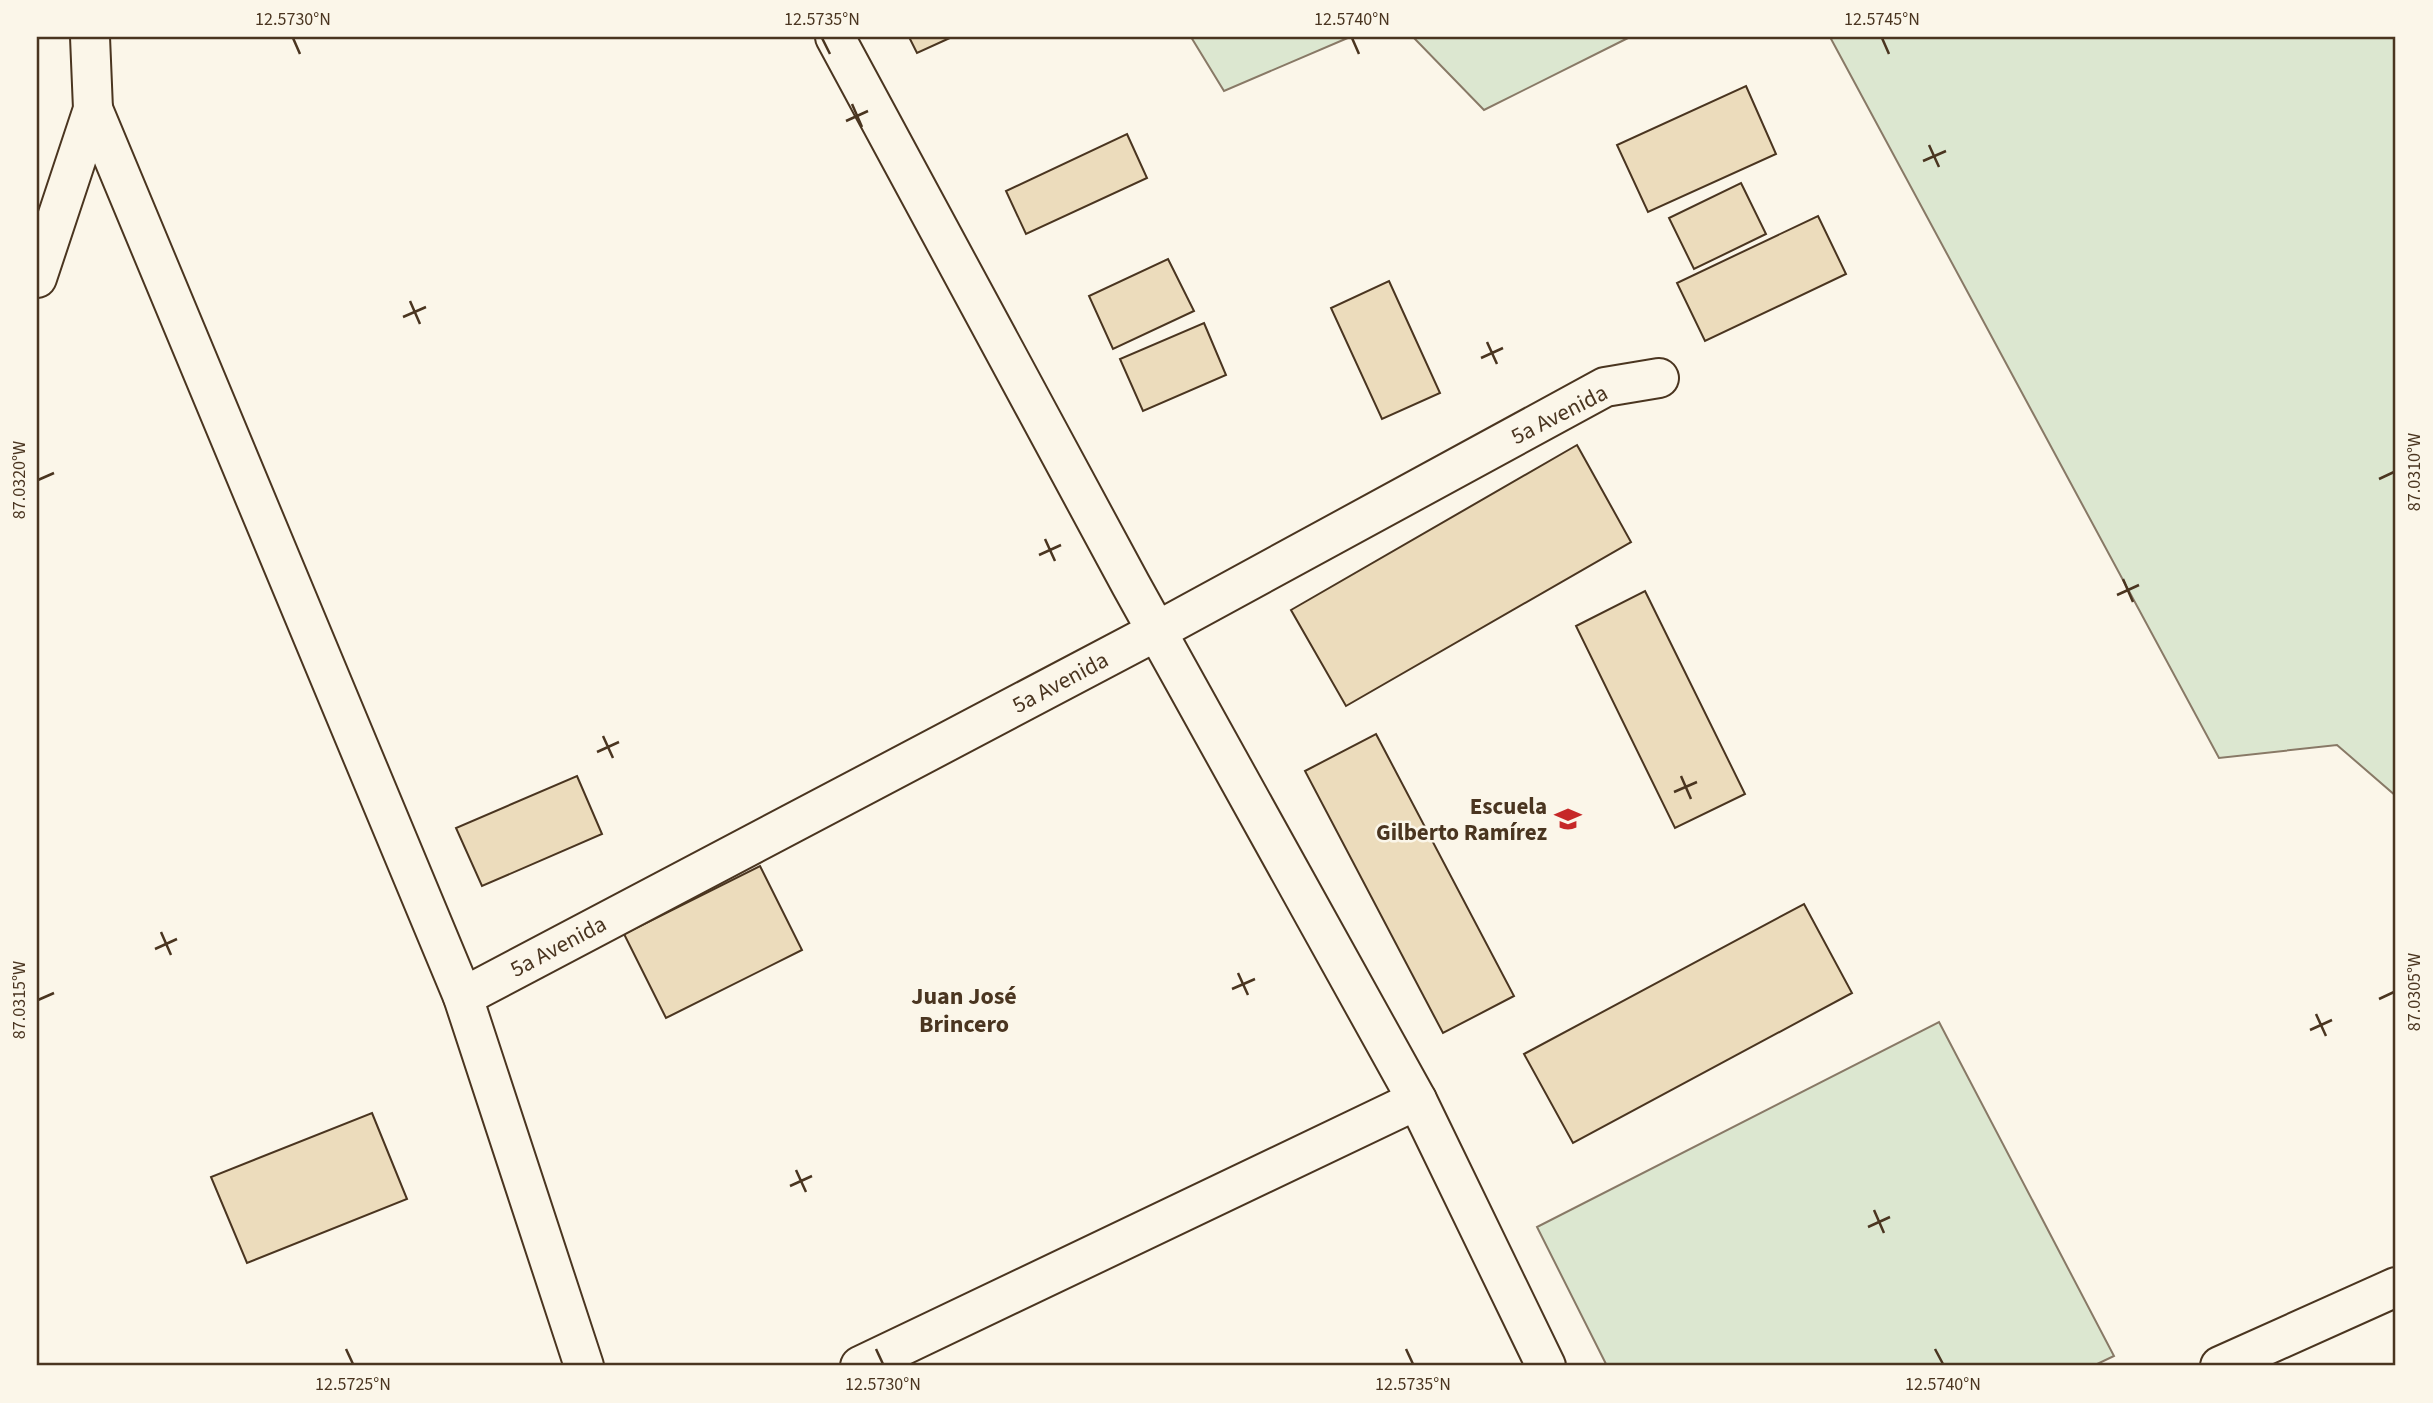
<svg xmlns="http://www.w3.org/2000/svg" width="2433" height="1403" viewBox="0 0 2433 1403" font-family="'Source Sans 3',sans-serif">
	<style>
		.green { fill: #dce7d0; stroke: #887966; stroke-width: 2 }
		.building { fill: #ecdcbc; stroke: #4a3520; stroke-width: 2 }
		.lines { fill: none; stroke-linecap: round; stroke-linejoin: round }
		.street-casing { stroke: #4a3520; stroke-width: 42 }
		.street { stroke: #fbf6e9; stroke-width: 38 }
		.ticks { fill: none; stroke: #4a3520; stroke-width: 2.5 }
		.labels { text-anchor: middle; stroke-width: 5; stroke-linejoin: round; paint-order: stroke }
		.street-label { font-size: 23px; fill: #4a3520; stroke: #fbf6e9 }
		.poi-label { font-size: 23px; font-weight: bold; fill: #4a3520; stroke: #fbf6e9; text-anchor: end }
		.neighbourhood-label { font-size: 24px; font-weight: bold; fill: #4a3520; stroke: #fbf6e9 }
		.neatline { fill: none; stroke: #4a3520; stroke-width: 2.5 }
		.ticks-label { font-size: 18px; text-anchor: middle; fill: #4a3520 }
	</style>
	<rect width="100%" height="100%" fill="#fbf6e9"/>
	<!-- green -->
	<g class="green">
		<path d="M 1191,37 L 1350,37 L 1224,91 Z"/>
		<path d="M 1413,37 L 1630,37 L 1484,110 Z"/>
		<path d="M 1830,37 L 2396,37 L 2396,796 L 2337,745 L 2219,758 Z"/>
		<path d="M 1939,1022 L 2114,1356 L 2093,1366 L 1607,1366 L 1537,1227 Z"/>
	</g>
	<!-- building -->
	<g class="building">
		<path d="M 909,37 L 952,37 L 917,53 Z"/>
		<path d="M 1746,86 L 1776,154 L 1648,212 L 1617,145 Z"/>
		<path d="M 1127,134 L 1147,178 L 1026,234 L 1006,191 Z"/>
		<path d="M 1741,183 L 1766,234 L 1694,269 L 1669,218 Z"/>
		<path d="M 1818,216 L 1846,274 L 1705,341 L 1677,283 Z"/>
		<path d="M 1168,259 L 1194,311 L 1113,349 L 1089,296 Z"/>
		<path d="M 1389,281 L 1440,393 L 1382,419 L 1331,308 Z"/>
		<path d="M 1204,323 L 1226,375 L 1143,411 L 1120,359 Z"/>
		<path d="M 1577,445 L 1631,542 L 1346,706 L 1291,610 Z"/>
		<path d="M 1645,591 L 1745,794 L 1675,828 L 1576,626 Z"/>
		<path d="M 1376,734 L 1514,996 L 1443,1033 L 1305,771 Z"/>
		<path d="M 577,776 L 602,834 L 482,886 L 456,828 Z"/>
		<path d="M 760,866 L 802,950 L 666,1018 L 624,934 Z"/>
		<path d="M 1804,904 L 1852,993 L 1573,1143 L 1524,1054 Z"/>
		<path d="M 372,1113 L 407,1199 L 247,1263 L 211,1177 Z"/>
	</g>
	<g class="lines">
		<!-- street casing -->
		<g class="street-casing">
			<g id="street">
				<path d="M 835,37 L 1131,585 L 1417,1100 L 1546,1366"/>
				<path d="M 93,109 L 463,997 L 584,1366"/>
				<path d="M 37,278 L 93,109 L 90,37"/>
				<path d="M 463,997 L 1157,631 L 1605,387 L 1659,378"/>
				<path d="M 860,1366 L 1417,1100"/>
				<path d="M 2220,1366 L 2396,1287"/>
			</g>
		</g>
		<!-- street -->
		<use href="#street" class="street"/>
	</g>
	<!-- ticks -->
	<path class="ticks" d="M 293,38 L 300,54M 822,38 L 830,54M 1352,38 L 1359,54M 1882,38 L 1889,54M 852,104 L 862,127M 846,121 L 868,111M 1929,145 L 1939,167M 1923,161 L 1946,151M 410,301 L 420,324M 403,317 L 426,307M 1487,342 L 1497,364M 1481,358 L 1503,348M 2379,479 L 2394,472M 38,480 L 54,473M 1045,539 L 1055,561M 1039,555 L 1061,545M 2123,579 L 2133,602M 2117,595 L 2139,585M 603,736 L 613,758M 597,752 L 619,742M 1681,776 L 1691,799M 1674,792 L 1697,782M 161,932 L 171,955M 155,949 L 177,939M 1238,973 L 1248,995M 1232,989 L 1255,979M 2379,999 L 2394,992M 38,1000 L 54,993M 2316,1014 L 2326,1036M 2310,1030 L 2332,1020M 796,1170 L 806,1192M 790,1186 L 812,1176M 1874,1210 L 1884,1233M 1868,1227 L 1890,1217M 346,1349 L 353,1364M 876,1349 L 883,1364M 1406,1349 L 1413,1364M 1935,1349 L 1943,1364"/>
	<!-- icons -->
	<defs>
		<g id="school-bare" transform="scale(2.1)"><path d="M0-5L7-2L0 1L-7-2ZM-4 1L0 2.5L4 1V4Q0 6-4 4Z" fill="#c62828" stroke="#fbf6e9" stroke-width="2.5" paint-order="stroke"/></g>
	</defs>
	<g fill-rule="evenodd">
		<use href="#school-bare" x="1568" y="819"/>
	</g>
	<g class="labels">
		<!-- street labels -->
		<g class="street-label">
			<text transform="translate(1559 414) rotate(-27)" y="8">5a Avenida</text>
			<text transform="translate(1060 682) rotate(-28)" y="8">5a Avenida</text>
			<text transform="translate(558 946) rotate(-28)" y="8">5a Avenida</text>
		</g>
		<!-- poi labels -->
		<g class="poi-label">
			<text x="1547" y="814">Escuela<tspan x="1547" dy="26">Gilberto Ramírez</tspan></text>
		</g>
		<!-- neighbourhood labels -->
		<g class="neighbourhood-label">
			<text x="964" y="1004">Juan José<tspan x="964" dy="28">Brincero</tspan></text>
		</g>
	</g>
	<!-- border -->
	<rect width="2433" height="1403" fill="none" stroke="#fbf6e9" stroke-width="77"/>
	<rect x="38" y="38" width="2356" height="1326" class="neatline"/>
	<g class="ticks-label">
		<text x="293" y="25">12.5730°N</text>
		<text x="822" y="25">12.5735°N</text>
		<text x="1352" y="25">12.5740°N</text>
		<text x="1882" y="25">12.5745°N</text>
		<text transform="translate(2414 472) rotate(-90)" y="6">87.0310°W</text>
		<text transform="translate(19 480) rotate(-90)" y="6">87.0320°W</text>
		<text transform="translate(2414 992) rotate(-90)" y="6">87.0305°W</text>
		<text transform="translate(19 1000) rotate(-90)" y="6">87.0315°W</text>
		<text x="353" y="1390">12.5725°N</text>
		<text x="883" y="1390">12.5730°N</text>
		<text x="1413" y="1390">12.5735°N</text>
		<text x="1943" y="1390">12.5740°N</text>
	</g>
</svg>
